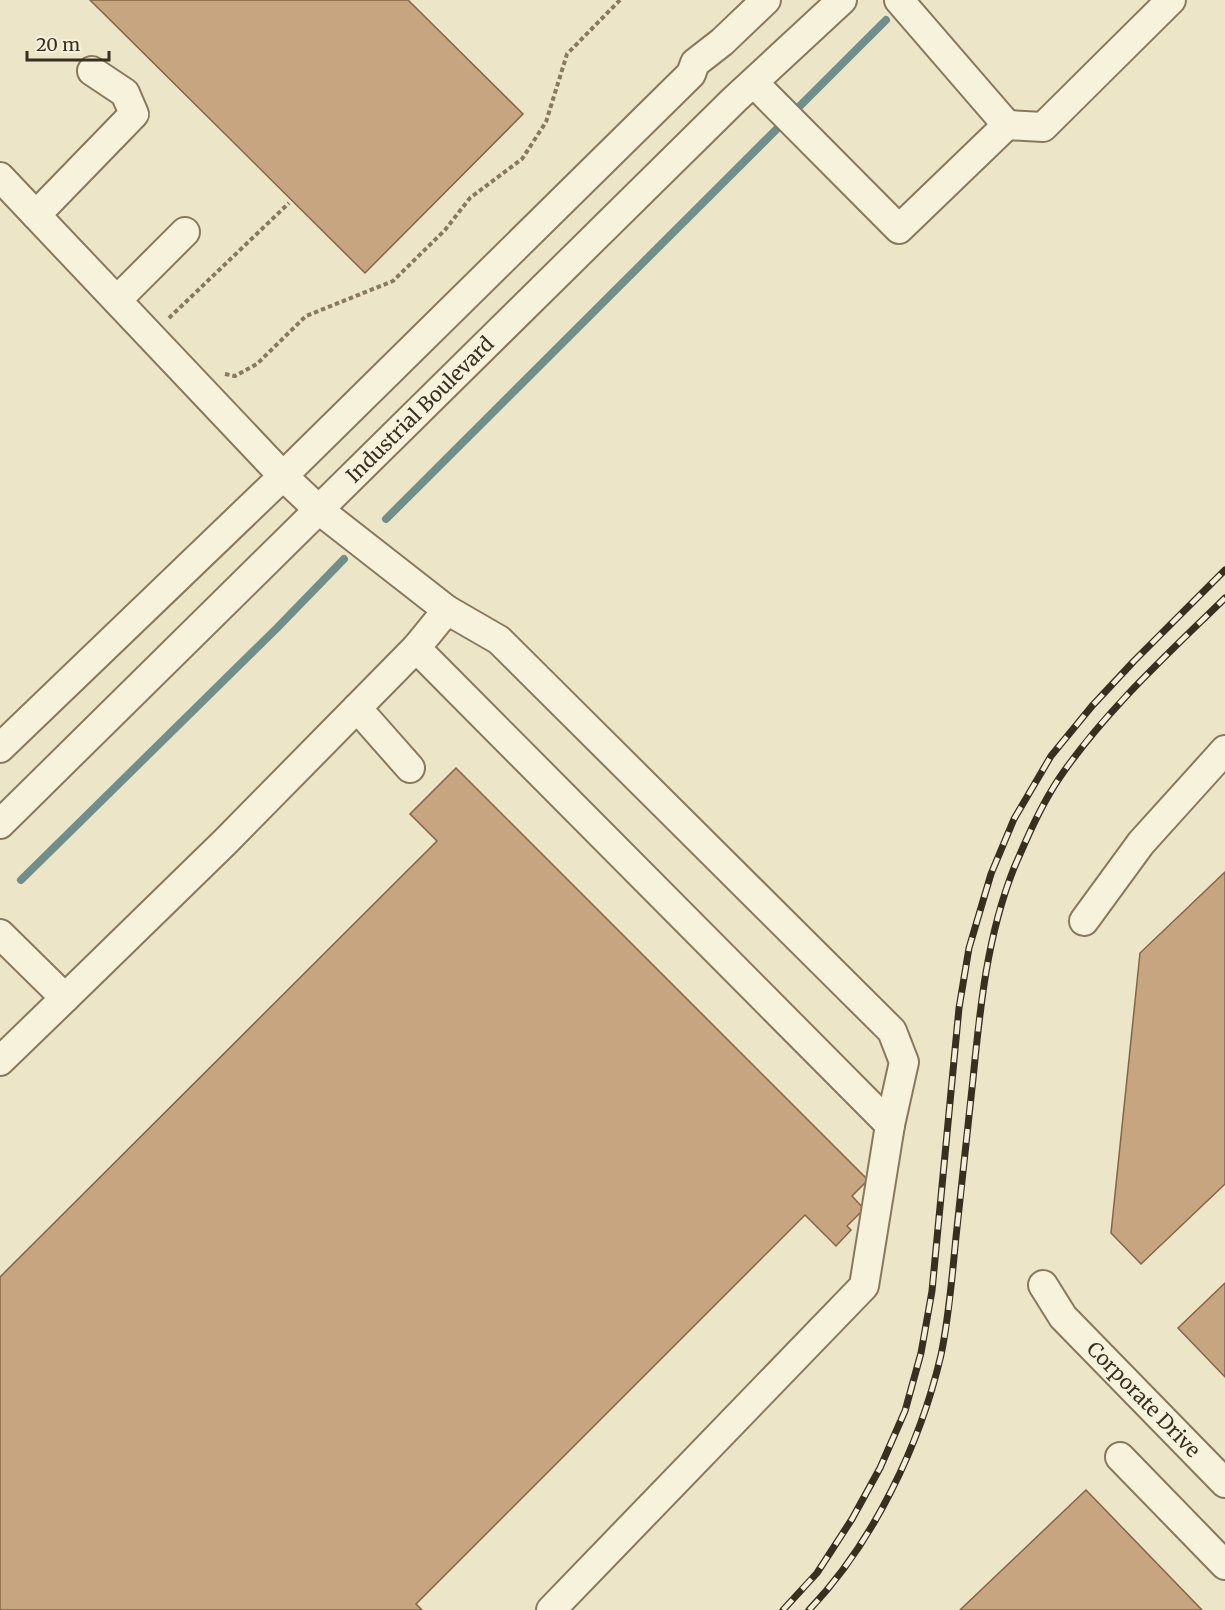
<svg xmlns="http://www.w3.org/2000/svg" width="1225" height="1610" viewBox="0 0 1225 1610" font-family="Merriweather,serif">
	<style>
		.lines { fill: none; stroke-linecap: round; stroke-linejoin: round }
		.stream { stroke: #708f8a; stroke-width: 8 }
		.building { fill: #c8a581; stroke: #856545; stroke-width: 1.5 }
		.minor-casing { stroke: #88785e; stroke-width: 32 }
		.path { stroke: #88785e; stroke-width: 4; stroke-dasharray: 4.5 3; stroke-linecap: butt }
		.minor { stroke: #f7f2dc; stroke-width: 28 }
		.rail-casing { stroke: #392f21; stroke-width: 7 }
		.rail { stroke: #f4efd8; stroke-width: 4.5; stroke-dasharray: 14; stroke-linecap: butt }
		.labels { text-anchor: middle; stroke-width: 5; stroke-linejoin: round; paint-order: stroke }
		.street-label { font-size: 20px; fill: #392f21; stroke: #f4efd8 }
	</style>
	<rect width="100%" height="100%" fill="#ece5c8"/>
	<g class="lines">
		<!-- stream -->
		<g class="stream">
			<path d="M 386,519 L 886,20"/>
			<path d="M 21,880 L 277,628 L 344,559"/>
		</g>
	</g>
	<!-- building -->
	<g class="building">
		<path d="M 90,0 L 408,0 L 523,114 L 365,273 Z"/>
		<path d="M 456,768 L 868,1180 L 852,1196 L 864,1209 L 847,1226 L 851,1230 L 836,1246 L 805,1215 L 416,1604 L 422,1610 L 0,1610 L 0,1277 L 437,841 L 410,814 Z"/>
		<path d="M 1225,872 L 1225,1184 L 1141,1264 L 1111,1233 L 1140,953 Z"/>
		<path d="M 1225,1283 L 1225,1377 L 1178,1328 Z"/>
		<path d="M 1086,1490 L 1202,1610 L 960,1610 Z"/>
	</g>
	<g class="lines">
		<!-- minor casing -->
		<g class="minor-casing">
			<g id="minor">
				<path d="M 754,83 L 899,229 L 1007,125 L 899,0"/>
				<path d="M 1007,125 L 1043,127 L 1171,0"/>
				<path d="M 0,177 L 283,476 L 319,510 L 447,610 L 416,648"/>
				<path d="M 36,215 L 134,114 L 125,93 L 92,71"/>
				<path d="M 117,300 L 185,232"/>
				<path d="M 447,610 L 499,640 L 892,1031 L 904,1062 L 890,1125"/>
				<path d="M 357,708 L 410,768"/>
				<path d="M 0,748 L 283,476 L 691,74 L 695,63 L 722,42 L 766,0"/>
				<path id="s1" d="M 0,824 L 734,100 L 842,0"/>
				<path d="M 1084,921 L 1141,843 L 1225,750"/>
				<path d="M 0,934 L 65,998 L 225,842 L 416,648 L 890,1125 L 864,1286 L 551,1610"/>
				<path d="M 0,1061 L 65,998"/>
				<path id="s2" d="M 1043,1285 L 1063,1317 L 1225,1483"/>
				<path d="M 1120,1457 L 1225,1565"/>
			</g>
		</g>
		<!-- path -->
		<g class="path">
			<path d="M 169,318 L 289,203"/>
			<path d="M 225,374 L 235,376 L 257,364 L 306,316 L 393,281 L 445,230 L 470,198 L 522,159 L 546,122 L 567,54 L 620,0"/>
		</g>
		<!-- minor -->
		<use href="#minor" class="minor"/>
		<!-- rail casing -->
		<g class="rail-casing">
			<g id="rail">
				<path d="M 783,1610 L 817,1573 L 852,1519 L 880,1468 L 905,1411 L 921,1353 L 932,1291 L 959,1008 L 969,948 L 991,874 L 1014,819 L 1051,756 L 1092,706 L 1134,661 L 1225,570"/>
				<path d="M 809,1610 C 873,1543 920,1445 941,1355 C 949,1317 952,1277 956,1237 C 962,1185 967,1132 973,1079 C 980,1008 987,936 1014,868 C 1027,838 1041,805 1060,777 C 1106,710 1167,655 1225,598"/>
			</g>
		</g>
		<!-- rail -->
		<use href="#rail" class="rail"/>
	</g>
	<g class="labels">
		<!-- street labels -->
		<g class="street-label">
			<text dy="7" stroke="none"><textPath href="#s1" startOffset="590">Industrial Boulevard</textPath></text>
			<text dy="7" stroke="none"><textPath href="#s2" startOffset="153">Corporate Drive</textPath></text>
		</g>
	</g>
	<!-- scale -->
	<path d="M27 51v9h82v-9" fill="none" stroke="#392f21" stroke-width="3"/>
	<text x="36" y="51" font-size="18" fill="#392f21" stroke="#f4efd8" stroke-width="4.5" paint-order="stroke">20 m</text>
</svg>
